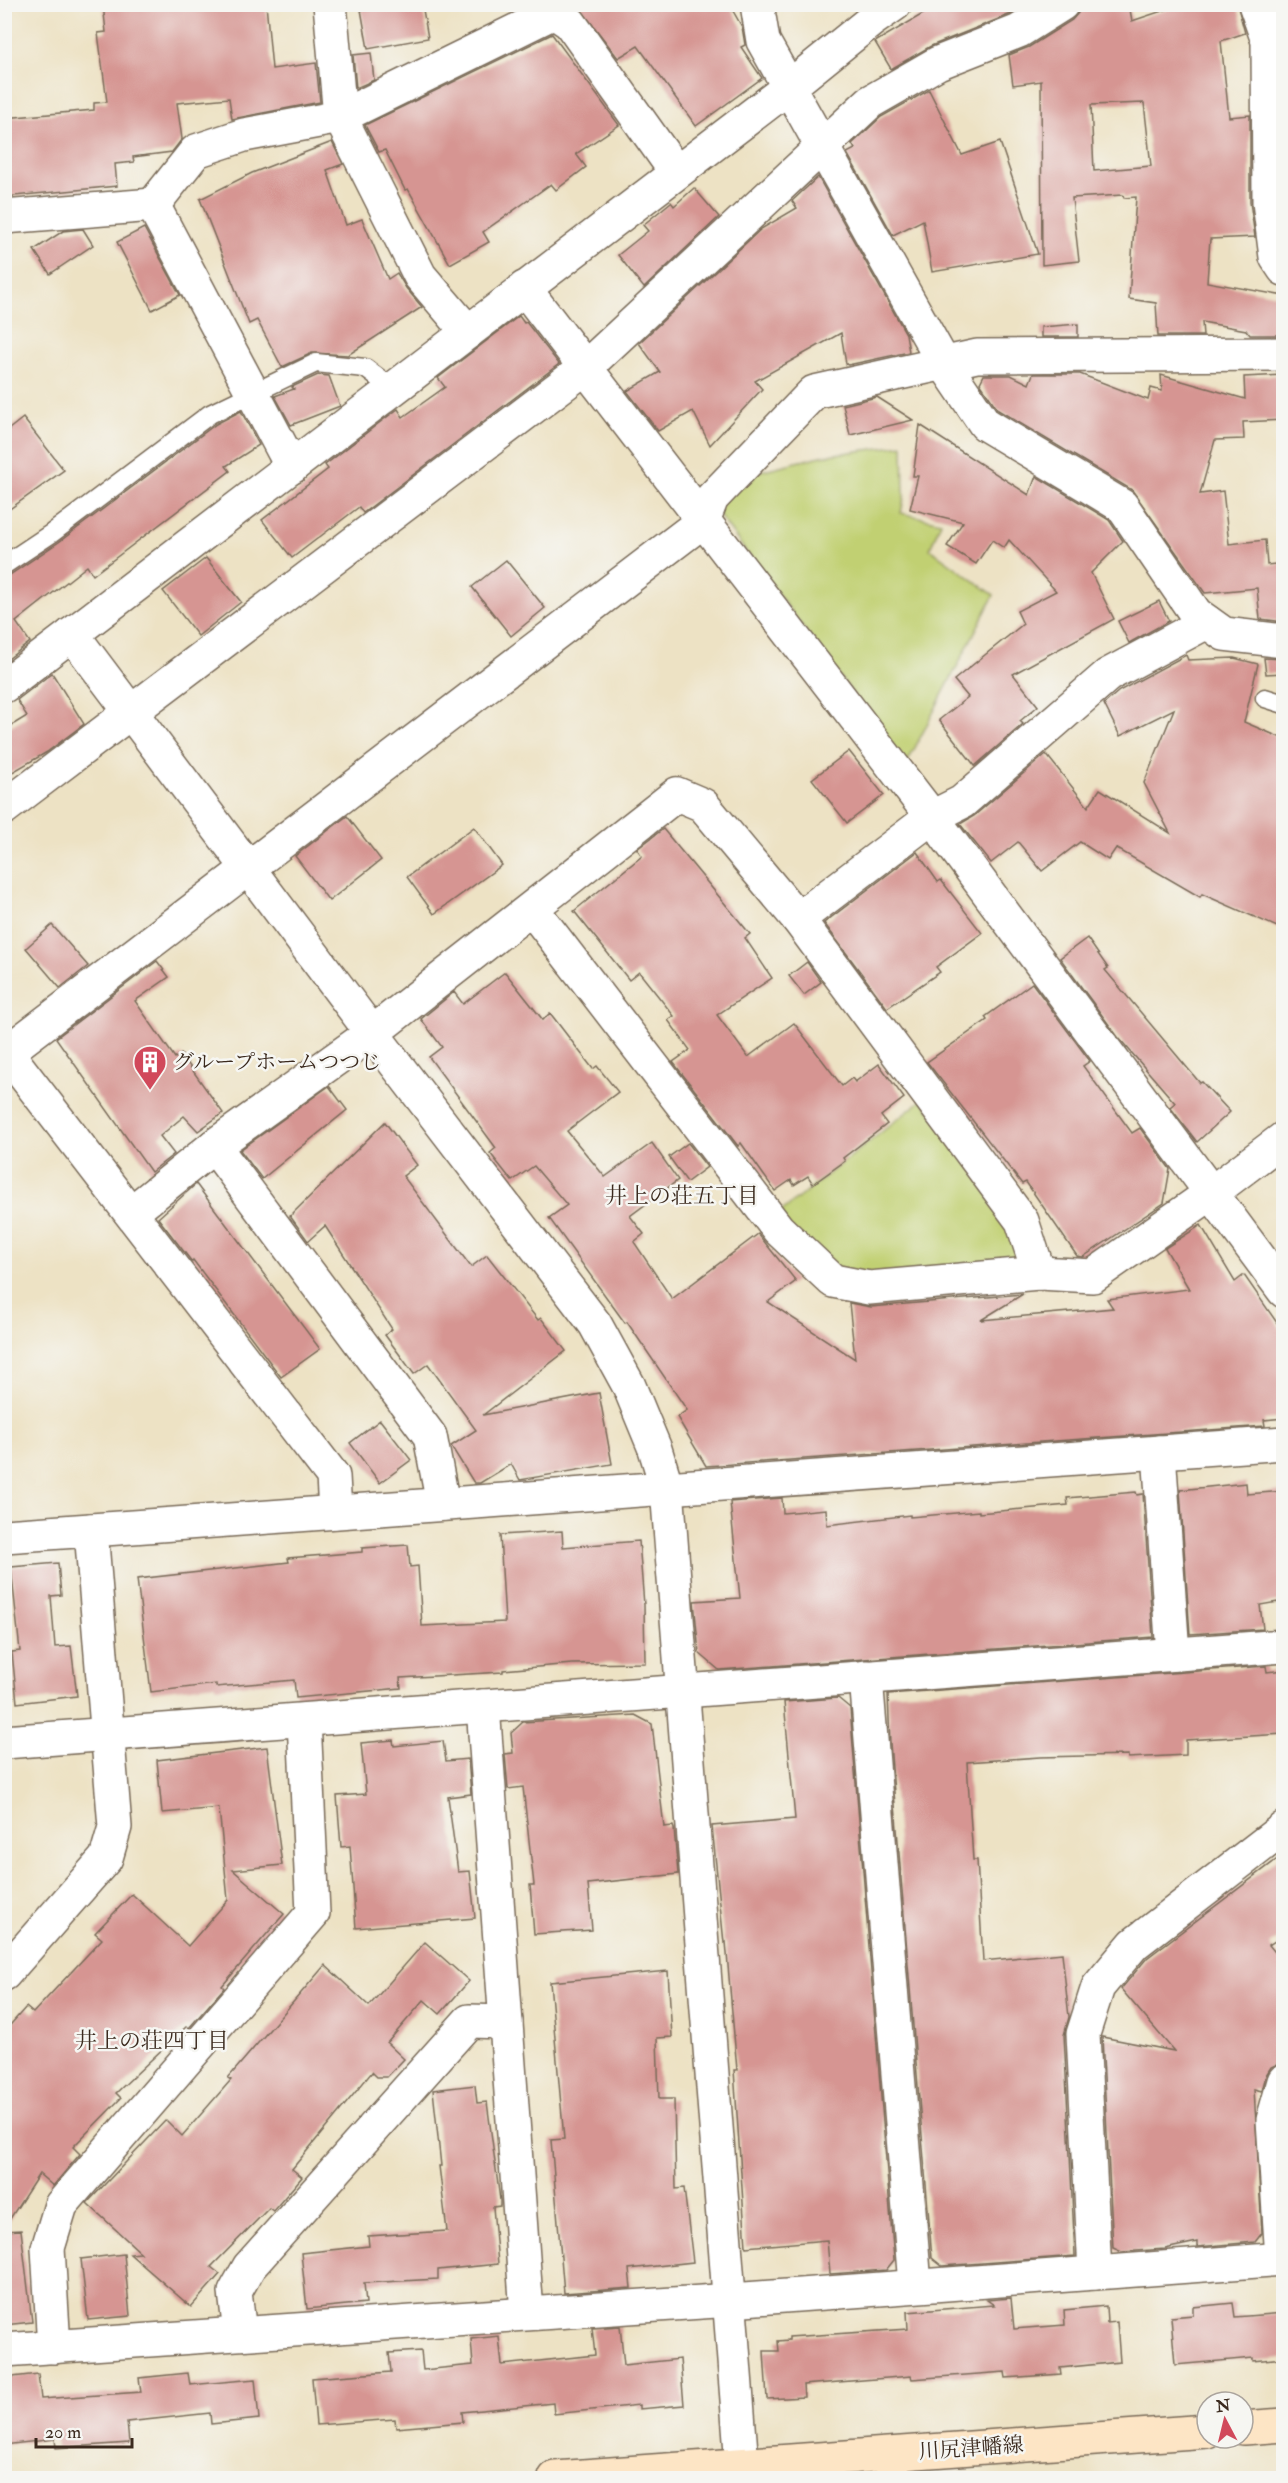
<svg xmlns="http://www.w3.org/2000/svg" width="1288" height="2483" viewBox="0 0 1288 2483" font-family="'IM FELL Double Pica','Noto Serif JP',serif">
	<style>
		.green { fill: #c1d072; stroke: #7e7d48; stroke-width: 1.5 }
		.building { fill: #d69592; fill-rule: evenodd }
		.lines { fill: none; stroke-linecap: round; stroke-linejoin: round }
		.service-casing { stroke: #796a58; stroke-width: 21 }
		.minor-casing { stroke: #796a58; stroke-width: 36 }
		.tertiary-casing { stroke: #796a58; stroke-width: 36 }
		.secondary-casing { stroke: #796a58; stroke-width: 36 }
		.service { stroke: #fff; stroke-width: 18 }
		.minor { stroke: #fff; stroke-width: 33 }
		.tertiary { stroke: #fff; stroke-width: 33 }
		.secondary { stroke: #fde5c5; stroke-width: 33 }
		.labels { text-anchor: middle; stroke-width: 5; stroke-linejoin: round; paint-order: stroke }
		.poi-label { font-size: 21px; fill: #3b2a1e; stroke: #f6f6f2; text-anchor: start }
		.street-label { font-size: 21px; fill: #3b2a1e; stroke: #f6f6f2 }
		.neighbourhood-label { font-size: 22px; fill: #3b2a1e; stroke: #f6f6f2 }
	</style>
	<rect width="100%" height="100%" fill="#f6f6f2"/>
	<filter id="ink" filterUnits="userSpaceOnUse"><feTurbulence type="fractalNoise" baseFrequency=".0167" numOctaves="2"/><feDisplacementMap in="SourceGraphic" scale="12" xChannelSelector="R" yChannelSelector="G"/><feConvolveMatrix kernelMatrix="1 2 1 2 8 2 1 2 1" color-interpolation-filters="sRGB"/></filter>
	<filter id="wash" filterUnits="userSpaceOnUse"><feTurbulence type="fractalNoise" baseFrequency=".008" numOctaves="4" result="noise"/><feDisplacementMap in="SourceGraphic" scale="24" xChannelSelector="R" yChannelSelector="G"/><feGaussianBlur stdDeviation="1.35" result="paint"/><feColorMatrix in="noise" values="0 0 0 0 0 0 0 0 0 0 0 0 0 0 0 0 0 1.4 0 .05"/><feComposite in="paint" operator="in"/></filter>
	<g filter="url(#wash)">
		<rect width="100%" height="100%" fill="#ede2c4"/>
		<!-- green -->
		<g class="green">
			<path d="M 903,445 L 904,498 L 901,513 L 941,522 L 930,549 L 994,595 L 906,765 L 715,510 L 748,474 L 821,456 Z"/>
			<path d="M 922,1100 L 1015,1225 L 1027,1268 L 871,1279 L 835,1271 L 777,1215 Z"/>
		</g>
		<g id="blocks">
			<!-- building -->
			<g class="building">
				<path d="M 103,4 L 266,4 L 272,69 L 316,63 L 320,102 L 232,119 L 229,98 L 177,103 L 182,139 L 172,152 L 133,157 L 134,162 L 115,164 L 117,186 L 4,197 L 4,118 L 94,110 L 94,103 L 107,102 L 98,33 L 106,32 Z"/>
				<path d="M 360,4 L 422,4 L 428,38 L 368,49 Z"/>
				<path d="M 583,4 L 729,4 L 742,27 L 745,45 L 741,47 L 762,78 L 696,126 L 638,46 L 618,58 L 579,7 Z"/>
				<path d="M 940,4 L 1026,4 L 1011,14 L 931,46 L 891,69 L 875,42 Z"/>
				<path d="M 1081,4 L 1129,4 L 1132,21 L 1183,4 L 1237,4 L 1245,33 L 1221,41 L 1229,117 L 1250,115 L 1250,202 L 1255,237 L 1210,239 L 1207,282 L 1284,296 L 1284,335 L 1250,335 L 1246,330 L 1202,322 L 1203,336 L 1158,336 L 1156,303 L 1129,299 L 1136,197 L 1124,198 L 1123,195 L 1072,198 L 1079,261 L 1042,265 L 1041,81 L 1013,85 L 1009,55 L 1029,47 L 1072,20 L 1078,13 ZM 1144,103 L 1151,166 L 1094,171 L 1091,105 Z"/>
				<path d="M 552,34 L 619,125 L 576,154 L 586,167 L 556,190 L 551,184 L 483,232 L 489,242 L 450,264 L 408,189 L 405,190 L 385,150 L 379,152 L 365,125 Z"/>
				<path d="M 371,53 L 374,80 L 356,88 L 353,55 Z"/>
				<path d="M 929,90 L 962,155 L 1000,142 L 1038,254 L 932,272 L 923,220 L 893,235 L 847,153 L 855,149 L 852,144 L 881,117 Z"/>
				<path d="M 332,142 L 343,164 L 327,170 L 346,225 L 362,219 L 388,279 L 397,273 L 406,288 L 422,307 L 348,355 L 312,353 L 282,367 L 257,320 L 249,324 L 200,199 L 252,173 Z"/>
				<path d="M 818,177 L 906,334 L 909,352 L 848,365 L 846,364 L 841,333 L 755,381 L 762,389 L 710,445 L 693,411 L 658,431 L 627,391 L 660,372 L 639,343 L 761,229 L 797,208 L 792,201 Z"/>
				<path d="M 694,188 L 719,217 L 644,288 L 618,255 L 648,231 L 643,225 L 671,202 L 674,206 Z"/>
				<path d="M 144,228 L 180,295 L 152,310 L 117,242 Z"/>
				<path d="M 83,229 L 93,245 L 50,274 L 34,250 L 63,231 Z"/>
				<path d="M 519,316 L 524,323 L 526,322 L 559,364 L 363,513 L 359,507 L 292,558 L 262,520 L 328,469 L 325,465 L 383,420 L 398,409 L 403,417 L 445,387 L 438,378 Z"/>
				<path d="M 1078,324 L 1078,337 L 1041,337 L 1041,327 Z"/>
				<path d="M 1281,373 L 1284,373 L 1284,420 L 1243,422 L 1244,439 L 1215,440 L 1200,494 L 1223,491 L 1229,544 L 1265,540 L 1267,565 L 1284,563 L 1284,622 L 1260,619 L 1257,588 L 1205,593 L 1132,490 L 998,410 L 980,383 L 984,375 L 1011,375 L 1029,384 L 1033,374 L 1080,374 L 1148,400 L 1151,388 L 1162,391 L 1161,375 L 1245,399 L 1244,377 L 1283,375 Z"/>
				<path d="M 318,375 L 329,376 L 340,406 L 291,425 L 275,396 L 294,389 L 292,387 Z"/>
				<path d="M 877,397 L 913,420 L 850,435 L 843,405 Z"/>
				<path d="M 241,411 L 259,445 L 226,466 L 230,471 L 93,575 L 87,566 L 16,622 L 30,642 L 4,662 L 4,579 L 59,542 L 216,424 Z"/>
				<path d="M 23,418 L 64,470 L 4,513 L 4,433 Z"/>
				<path d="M 920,425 L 1029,495 L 1036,476 L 1109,520 L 1123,541 L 1091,573 L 1114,619 L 1013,674 L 1038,706 L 1020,721 L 1023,724 L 975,766 L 939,720 L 968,697 L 954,680 L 1023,624 L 1017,611 L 1056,591 L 1009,540 L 1004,548 L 992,540 L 976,564 L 947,546 L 963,522 L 910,509 L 918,476 L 913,476 Z"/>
				<path d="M 206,558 L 241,602 L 198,636 L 163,591 Z"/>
				<path d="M 506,560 L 545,608 L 511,636 L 472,587 Z"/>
				<path d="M 1159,601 L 1169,621 L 1129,643 L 1118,621 Z"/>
				<path d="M 1186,655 L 1188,660 L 1234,658 L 1258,664 L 1244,722 L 1284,739 L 1284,930 L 1202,894 L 1200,897 L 1116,848 L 1108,860 L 1080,842 L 1042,871 L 1018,842 L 991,863 L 960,824 L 974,816 L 1046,754 L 1088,807 L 1100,789 L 1170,833 L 1144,783 L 1174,709 L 1120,736 L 1104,704 L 1119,691 Z"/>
				<path d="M 1264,658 L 1284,659 L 1284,673 L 1266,674 Z"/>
				<path d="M 52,673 L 84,724 L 47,752 L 4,777 L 4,730 L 27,716 L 17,700 Z"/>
				<path d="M 849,751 L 884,795 L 847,823 L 812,779 Z"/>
				<path d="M 347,816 L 381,860 L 329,901 L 295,856 Z"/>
				<path d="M 474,827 L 502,865 L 434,914 L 407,877 Z"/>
				<path d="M 663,829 L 750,934 L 745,938 L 772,978 L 717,1015 L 748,1057 L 794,1023 L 842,1086 L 852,1078 L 855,1082 L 879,1064 L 904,1098 L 881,1116 L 887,1124 L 843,1158 L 845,1161 L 813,1184 L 808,1176 L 794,1185 L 791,1180 L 775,1191 L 741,1143 L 738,1146 L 673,1062 L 690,1050 L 668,1020 L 674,1016 L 639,972 L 629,980 L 574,911 L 642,856 L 637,849 Z"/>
				<path d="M 917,852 L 938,882 L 941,880 L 982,933 L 936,967 L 940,972 L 887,1008 L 824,923 Z"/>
				<path d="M 52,925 L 88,966 L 60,988 L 26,948 Z"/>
				<path d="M 1087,938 L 1108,968 L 1105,970 L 1200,1083 L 1202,1082 L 1230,1112 L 1197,1142 L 1170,1107 L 1175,1103 L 1118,1037 L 1060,958 Z"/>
				<path d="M 157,961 L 169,977 L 135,1001 L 175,1058 L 181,1054 L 223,1113 L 198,1131 L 184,1116 L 160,1136 L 174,1154 L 151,1172 L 56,1038 Z"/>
				<path d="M 807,962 L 821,982 L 804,995 L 789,976 Z"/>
				<path d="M 505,972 L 543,1020 L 550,1013 L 593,1069 L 597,1066 L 618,1092 L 567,1131 L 605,1177 L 652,1143 L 678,1180 L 630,1216 L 644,1234 L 634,1242 L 672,1299 L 758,1234 L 796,1281 L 768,1302 L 855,1359 L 849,1303 L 871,1307 L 1023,1294 L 981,1320 L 1113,1308 L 1107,1299 L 1189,1289 L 1165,1248 L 1201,1225 L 1235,1282 L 1244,1275 L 1284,1333 L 1284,1418 L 1264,1420 L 1265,1426 L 706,1466 L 677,1417 L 687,1410 L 627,1322 L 625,1323 L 549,1218 L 567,1205 L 534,1166 L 512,1181 L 490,1153 L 496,1148 L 429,1057 L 442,1047 L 421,1019 L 454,992 L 463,1004 Z"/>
				<path d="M 1032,983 L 1090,1061 L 1083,1066 L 1132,1133 L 1140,1128 L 1170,1169 L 1164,1203 L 1083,1257 L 1077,1256 L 1026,1182 L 1022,1184 L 927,1062 L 987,1020 L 985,1017 Z"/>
				<path d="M 329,1086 L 347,1110 L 262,1179 L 240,1150 Z"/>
				<path d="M 385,1122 L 417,1165 L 403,1176 L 471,1267 L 487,1255 L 538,1320 L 541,1318 L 566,1351 L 483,1415 L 599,1393 L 612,1464 L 520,1480 L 511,1464 L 480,1483 L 474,1483 L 451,1446 L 476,1430 L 428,1364 L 414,1374 L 385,1335 L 392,1329 L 325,1226 L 308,1241 L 290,1216 Z"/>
				<path d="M 688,1143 L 707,1167 L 687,1182 L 669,1157 Z"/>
				<path d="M 196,1184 L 320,1349 L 281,1377 L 193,1260 L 192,1262 L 158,1218 Z"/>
				<path d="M 380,1420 L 411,1460 L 380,1483 L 350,1443 Z"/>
				<path d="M 1246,1483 L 1247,1494 L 1284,1491 L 1284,1601 L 1260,1605 L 1263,1629 L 1190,1634 L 1180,1490 Z"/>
				<path d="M 1136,1492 L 1137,1495 L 1143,1494 L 1153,1637 L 719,1670 L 699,1653 L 694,1601 L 740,1598 L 730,1502 L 782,1498 L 783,1513 L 826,1509 L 827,1525 L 910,1515 L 910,1517 L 979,1511 L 979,1513 L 1068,1505 L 1067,1498 Z"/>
				<path d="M 562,1531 L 563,1547 L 639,1541 L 644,1605 L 645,1663 L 572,1664 L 503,1670 L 503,1672 L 400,1678 L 401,1688 L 296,1698 L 294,1680 L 216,1687 L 216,1684 L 151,1692 L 137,1579 L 289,1562 L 288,1558 L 362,1552 L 362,1548 L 408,1545 L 410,1567 L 418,1566 L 422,1626 L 505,1622 L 500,1535 Z"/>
				<path d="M 58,1563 L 61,1595 L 51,1596 L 55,1647 L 71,1646 L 77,1696 L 17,1703 L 12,1652 L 20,1651 L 11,1567 Z"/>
				<path d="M 1266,1666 L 1267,1672 L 1284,1670 L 1284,1734 L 1186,1740 L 1186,1755 L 1128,1758 L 1128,1755 L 1040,1757 L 967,1762 L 973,1860 L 977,1860 L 983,1961 L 1062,1953 L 1069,2017 L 1064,2035 L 1075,2256 L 942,2266 L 932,2258 L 890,1743 L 888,1694 Z"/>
				<path d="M 838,1698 L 850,1708 L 894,2260 L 886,2270 L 830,2274 L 827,2240 L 746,2247 L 734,2070 L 737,2070 L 726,1942 L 724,1943 L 712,1826 L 795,1819 L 784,1702 Z"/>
				<path d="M 635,1715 L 652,1724 L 664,1827 L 673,1826 L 674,1829 L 678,1874 L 588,1884 L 592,1930 L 534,1934 L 530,1885 L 534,1885 L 523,1787 L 508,1789 L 505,1754 L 513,1753 L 511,1733 L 523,1722 Z"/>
				<path d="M 393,1740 L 394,1746 L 443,1741 L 446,1761 L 468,1759 L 471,1794 L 448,1797 L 458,1872 L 470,1871 L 475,1918 L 356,1928 L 350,1846 L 341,1847 L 337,1796 L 366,1794 L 361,1743 Z"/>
				<path d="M 267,1747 L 282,1865 L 233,1870 L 284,1914 L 222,1986 L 224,1988 L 189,2028 L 187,2026 L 116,2093 L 121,2098 L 73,2147 L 80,2154 L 53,2186 L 39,2174 L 4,2228 L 4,2032 L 26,2007 L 33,2013 L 102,1939 L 95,1933 L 132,1894 L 188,1946 L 228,1900 L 219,1808 L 162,1813 L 157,1760 Z"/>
				<path d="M 1284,1854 L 1284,1935 L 1269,1945 L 1284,1963 L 1284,2052 L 1280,2063 L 1271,2067 L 1266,2075 L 1262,2091 L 1254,2089 L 1262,2233 L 1255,2242 L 1197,2247 L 1197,2242 L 1165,2249 L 1122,2252 L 1113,2248 L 1102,2037 L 1174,2051 L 1121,1989 L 1147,1958 Z"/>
				<path d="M 425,1942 L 469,1981 L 440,2014 L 424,2000 L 387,2043 L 404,2059 L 387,2077 L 377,2077 L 372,2072 L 292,2169 L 302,2177 L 273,2211 L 269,2208 L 211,2267 L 220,2274 L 191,2307 L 130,2254 L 141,2253 L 87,2203 L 166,2120 L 182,2136 L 231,2080 L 228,2078 L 325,1965 L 369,2006 Z"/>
				<path d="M 668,1971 L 672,2037 L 657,2038 L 659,2099 L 674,2099 L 676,2189 L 684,2188 L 693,2262 L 629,2269 L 631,2288 L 564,2293 L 551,2140 L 564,2139 L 550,1982 Z"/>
				<path d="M 475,2085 L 477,2103 L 487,2102 L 500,2200 L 500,2206 L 493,2207 L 498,2264 L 438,2270 L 438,2279 L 364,2283 L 366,2303 L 307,2309 L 301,2253 L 369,2246 L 368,2236 L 447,2231 L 439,2166 L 441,2166 L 433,2090 Z"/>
				<path d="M 21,2230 L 32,2322 L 4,2325 L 4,2231 Z"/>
				<path d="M 124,2254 L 130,2316 L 88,2320 L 81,2259 Z"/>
				<path d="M 1011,2298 L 1014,2329 L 1065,2325 L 1064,2310 L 1106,2306 L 1107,2323 L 1117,2322 L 1120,2362 L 1060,2368 L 1061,2374 L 1006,2378 L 1005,2372 L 912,2379 L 911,2376 L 803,2385 L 804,2397 L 767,2399 L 764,2351 L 779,2351 L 778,2341 L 789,2340 L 789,2337 L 908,2329 L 907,2312 L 994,2305 L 987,2300 Z"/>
				<path d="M 1233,2303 L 1235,2317 L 1284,2313 L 1284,2358 L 1253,2361 L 1253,2358 L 1175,2365 L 1171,2317 L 1193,2315 L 1193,2307 Z"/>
				<path d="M 620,2326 L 624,2365 L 680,2359 L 684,2405 L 639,2409 L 639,2405 L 554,2414 L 553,2403 L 462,2412 L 463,2422 L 396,2428 L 395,2419 L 316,2425 L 312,2378 L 391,2372 L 389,2353 L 421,2351 L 423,2370 L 473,2365 L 471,2339 L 499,2336 L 502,2365 L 595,2355 L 592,2328 Z"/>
				<path d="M 188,2373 L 190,2385 L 255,2379 L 259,2419 L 211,2424 L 210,2413 L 127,2422 L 129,2443 L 56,2448 L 55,2439 L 4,2445 L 4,2378 L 38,2374 L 41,2399 L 141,2392 L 139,2378 Z"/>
			</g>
		</g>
	</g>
	<g filter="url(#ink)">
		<use href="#blocks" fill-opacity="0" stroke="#796a58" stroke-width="1.5"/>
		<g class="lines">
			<!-- service casing -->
			<g class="service-casing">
				<g id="service">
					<path d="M 4,565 L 52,533 L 210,414 L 316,363 L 365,368 L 393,389"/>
					<path d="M 1265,698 L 1284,704"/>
				</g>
			</g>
			<!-- minor casing -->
			<g class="minor-casing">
				<g id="minor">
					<path d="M 330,4 L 340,117 L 420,276 L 468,332"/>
					<path d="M 757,4 L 763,41 L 943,362 L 985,424 L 1122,506 L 1196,614 L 1224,634 L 1284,641"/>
					<path d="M 1255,4 L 1268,41 L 1269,202 L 1276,257 L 1284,269"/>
					<path d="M 153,205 L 196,151 L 244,135 L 340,117 L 554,12 L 570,23 L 676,172"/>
					<path d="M 4,217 L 153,205 L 292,467"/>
					<path d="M 524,288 L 932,817 L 1284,1291"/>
					<path d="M 4,808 L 585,368 L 870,102 L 938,63 L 1019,31 L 1062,4"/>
					<path d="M 532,909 L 778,1229 L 833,1281 L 869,1288 L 1039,1273 L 1093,1276 L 1210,1194 L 1284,1138"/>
					<path d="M 798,919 L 932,817 L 962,802 L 1108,675 L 1207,622"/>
					<path d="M 4,1049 L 333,1476 L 335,1512"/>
					<path d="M 7,1052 L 703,521 L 712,498 L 814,392 L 977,356 L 1284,354"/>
					<path d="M 214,1146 L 430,1436 L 443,1504"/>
					<path d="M 131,1213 L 214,1146 L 372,1033 L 677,794 L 703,805 L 798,919 L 1022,1221 L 1039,1273"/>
					<path d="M 1159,1452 L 1173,1654"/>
					<path d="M 4,1536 L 91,1530"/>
					<path d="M 866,1677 L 915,2285"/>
					<path d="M 483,1706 L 527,2313"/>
					<path d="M 4,1742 L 1284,1646"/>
					<path d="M 1282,2259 L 1273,2120 L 1284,2081"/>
					<path d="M 1095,2273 L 1083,2034 L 1098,1987 L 1134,1944 L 1284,1828"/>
					<path d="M 240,2333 L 235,2292 L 249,2267 L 469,2021 L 506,2022"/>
					<path d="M 54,2347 L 48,2248 L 61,2205 L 313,1913 L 304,1720"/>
					<path d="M 4,2350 L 731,2300 L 1284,2259"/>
				</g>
			</g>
			<!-- tertiary casing -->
			<g class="tertiary-casing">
				<g id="tertiary">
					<path d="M 72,634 L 372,1033 L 595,1324 L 629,1386 L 655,1449 L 667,1488 L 743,2478"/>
					<path d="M 4,686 L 789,87 L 872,20 L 895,4"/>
					<path d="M 4,1974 L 106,1858 L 115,1827 L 91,1530 L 1284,1443"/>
				</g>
			</g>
			<!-- secondary casing -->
			<g class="secondary-casing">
				<g id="secondary">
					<path d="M 1243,2428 L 1284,2425"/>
					<path d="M 555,2478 L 1207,2431"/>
				</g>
			</g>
			<!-- service -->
			<use href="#service" class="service"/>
			<!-- minor -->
			<use href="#minor" class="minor"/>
			<!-- tertiary -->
			<use href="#tertiary" class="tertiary"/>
			<!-- secondary -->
			<use href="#secondary" class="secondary"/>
		</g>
	</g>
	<!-- icons -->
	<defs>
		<g id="building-pin" transform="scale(1.725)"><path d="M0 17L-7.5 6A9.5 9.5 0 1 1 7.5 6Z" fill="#d1495b" stroke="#f6f6f2"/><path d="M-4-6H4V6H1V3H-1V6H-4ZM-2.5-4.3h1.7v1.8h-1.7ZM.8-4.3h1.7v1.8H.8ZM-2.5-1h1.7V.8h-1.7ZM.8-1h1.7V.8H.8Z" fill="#fff"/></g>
	</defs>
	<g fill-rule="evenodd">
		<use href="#building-pin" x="150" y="1062"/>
	</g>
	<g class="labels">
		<!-- poi labels -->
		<g class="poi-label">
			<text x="173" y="1069">グループホームつつじ</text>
		</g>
		<!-- street labels -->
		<g class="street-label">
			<text transform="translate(971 2448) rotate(-4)" y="7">川尻津幡線</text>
		</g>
		<!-- neighbourhood labels -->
		<g class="neighbourhood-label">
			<text x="682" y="1203">井上の荘五丁目</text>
			<text x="152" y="2048">井上の荘四丁目</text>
		</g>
	</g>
	<!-- margin -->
	<rect width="1288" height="2483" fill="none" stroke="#f6f6f2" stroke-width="24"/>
	<!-- north arrow -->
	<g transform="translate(1225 2420) rotate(353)"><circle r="28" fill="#f6f6f2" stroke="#aba49d" stroke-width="1.5"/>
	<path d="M0-4.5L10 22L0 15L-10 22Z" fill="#d1495b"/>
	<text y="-9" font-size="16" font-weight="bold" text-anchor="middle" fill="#3b2a1e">N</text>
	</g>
	<!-- scale -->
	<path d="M36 2438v9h96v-9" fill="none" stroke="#3b2a1e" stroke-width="3"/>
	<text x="45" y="2438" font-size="18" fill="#3b2a1e" stroke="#f6f6f2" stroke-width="4.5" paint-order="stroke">20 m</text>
</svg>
